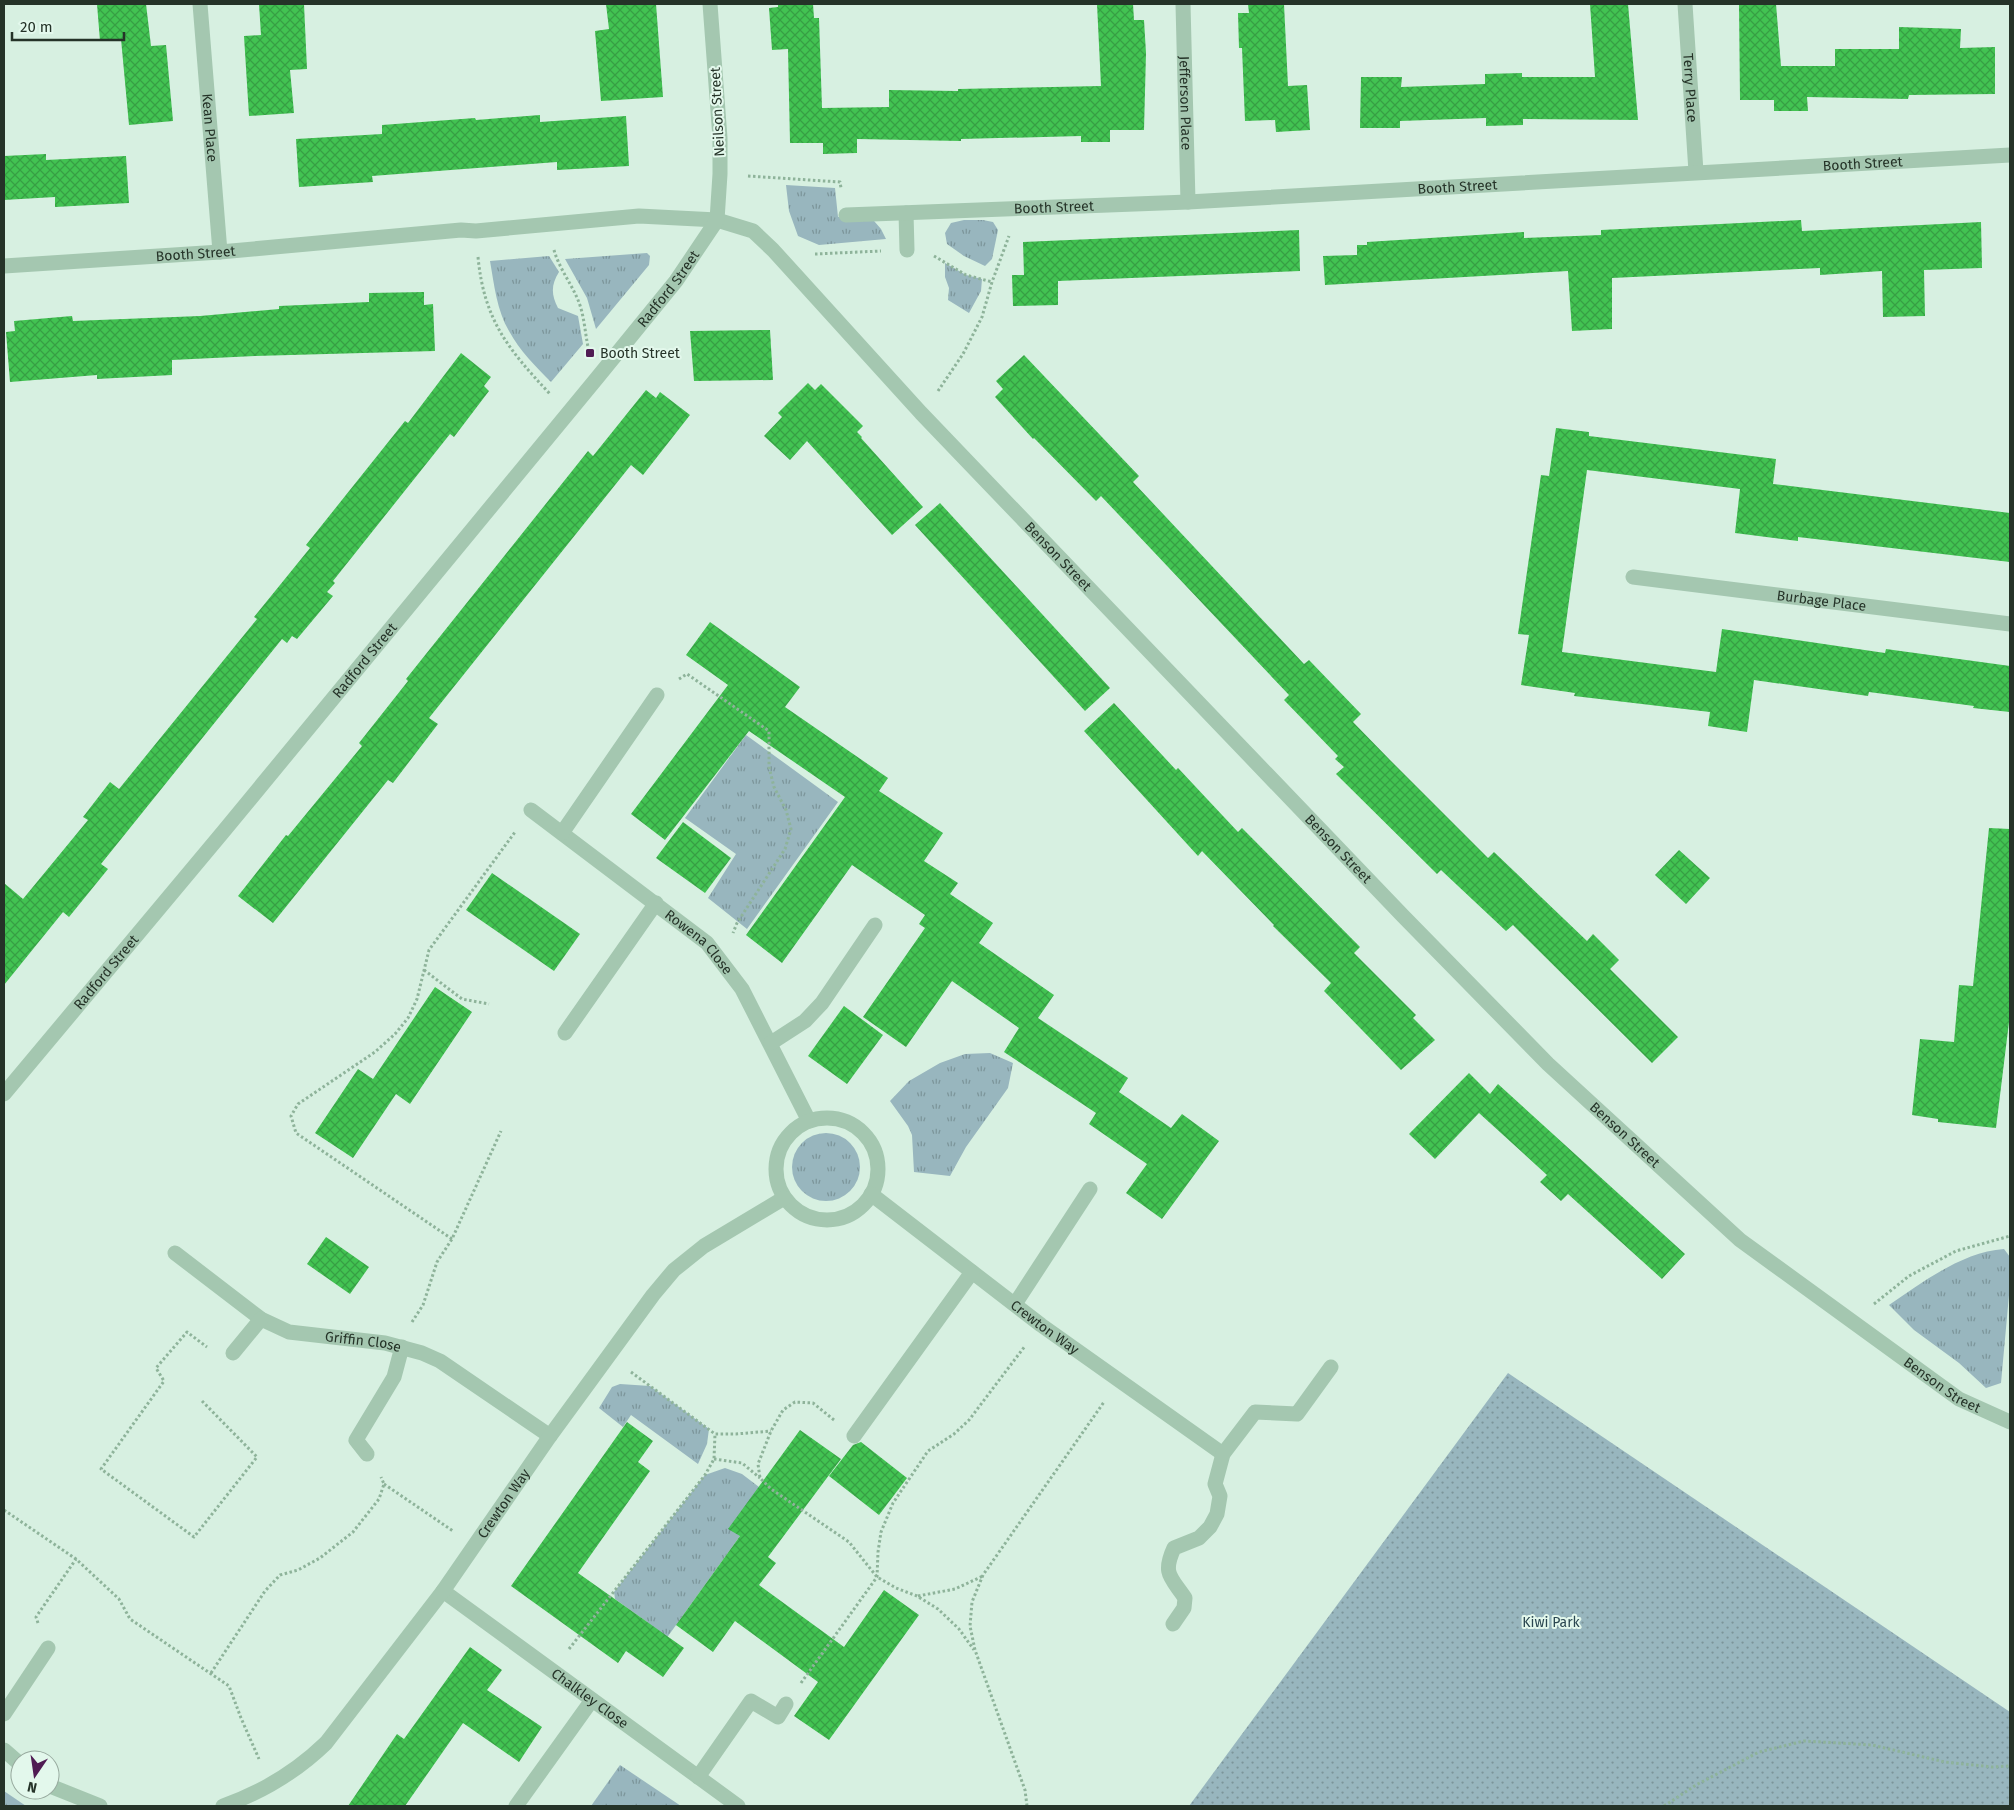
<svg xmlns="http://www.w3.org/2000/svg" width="2014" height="1810" viewBox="0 0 2014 1810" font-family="'Fira Sans',sans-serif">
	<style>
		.grass { fill: url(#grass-tufts) }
		.park { fill: url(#park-dots) }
		.building { fill: url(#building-cross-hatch) }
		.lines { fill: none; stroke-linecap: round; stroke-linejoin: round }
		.path { stroke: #8eb39a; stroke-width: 3; stroke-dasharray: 2.5 2.5; stroke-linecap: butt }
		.minor { stroke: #a4c7b0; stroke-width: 15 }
		.poi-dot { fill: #501c53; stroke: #e3f8ec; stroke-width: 2 }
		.labels { text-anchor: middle; stroke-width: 4; stroke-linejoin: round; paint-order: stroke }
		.street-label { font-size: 14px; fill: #253328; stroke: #e3f8ec }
		.poi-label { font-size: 14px; fill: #253328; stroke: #e3f8ec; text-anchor: start }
		.park-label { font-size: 14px; fill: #2a4650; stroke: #e3f8ec }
	</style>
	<defs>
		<pattern id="grass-tufts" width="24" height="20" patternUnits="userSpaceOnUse" patternTransform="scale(1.25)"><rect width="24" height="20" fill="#98b6be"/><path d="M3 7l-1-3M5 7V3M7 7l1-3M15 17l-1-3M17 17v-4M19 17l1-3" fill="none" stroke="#7c959a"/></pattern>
		<pattern id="park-dots" width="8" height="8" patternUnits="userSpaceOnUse" patternTransform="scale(1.25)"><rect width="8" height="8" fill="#98b6be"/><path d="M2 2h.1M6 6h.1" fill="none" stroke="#7c959a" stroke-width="1.8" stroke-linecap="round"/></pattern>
		<pattern id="building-cross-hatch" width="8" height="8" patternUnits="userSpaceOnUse" patternTransform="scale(1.25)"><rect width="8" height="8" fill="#42c352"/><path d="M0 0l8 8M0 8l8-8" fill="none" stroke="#379f44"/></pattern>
	</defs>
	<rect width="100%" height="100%" fill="#d7f0e1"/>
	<!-- grass -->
	<g class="grass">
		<path d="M 786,185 L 835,188 L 838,217 L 846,215 L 868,214 L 881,229 L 886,239 L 819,245 L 798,236 L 789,211 Z"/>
		<path d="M 964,220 L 983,220 L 993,222 L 998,230 L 992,259 L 985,266 L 964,256 L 947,244 L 945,233 L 951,223 Z"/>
		<path d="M 647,253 L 650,256 L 649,265 L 596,329 L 587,298 L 565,259 Z"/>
		<path d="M 549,256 L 559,272 C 551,285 551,294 558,308 L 578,316 L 583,344 L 551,382 C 535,366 520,351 509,331 C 497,311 494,284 490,261 Z"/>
		<path d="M 945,263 L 966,275 L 982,279 L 981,291 L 969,313 L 948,300 L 949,288 L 945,277 Z"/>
		<path d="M 746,735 L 838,802 L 747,929 L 708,898 L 736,854 L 685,818 Z"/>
		<path d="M 990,1053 L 1013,1063 L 1008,1088 L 966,1147 L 950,1176 L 914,1172 L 912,1135 L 908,1126 L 890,1101 L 909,1081 L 940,1063 L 965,1054 Z"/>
		<circle cx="826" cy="1167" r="34"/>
		<path d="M 2004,1249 L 2010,1257 L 2010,1284 L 2001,1383 L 1986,1388 L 1959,1363 L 1914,1330 L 1889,1305 C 1923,1282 1962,1252 2004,1249 Z"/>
		<path d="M 620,1384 L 650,1386 L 709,1429 L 707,1444 L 698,1464 L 631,1415 L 623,1427 L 599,1408 L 612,1387 Z"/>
		<path d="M 725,1468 L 742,1474 L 759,1487 L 740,1536 L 666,1639 L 647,1622 L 615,1599 L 614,1592 L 705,1475 Z"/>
		<path d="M 620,1765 L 681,1806 L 591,1806 Z"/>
		<path d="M 4,1791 L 26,1806 L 4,1806 Z"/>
	</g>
	<!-- park -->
	<path class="park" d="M 1508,1373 L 2010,1712 L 2010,1806 L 1189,1806 Z"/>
	<!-- building -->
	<g class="building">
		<path d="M 97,4 L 146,4 L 151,46 L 166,45 L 173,121 L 129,125 L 121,39 L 100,41 Z"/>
		<path d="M 259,4 L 304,4 L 307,69 L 290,70 L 294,113 L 249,116 L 244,36 L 261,35 Z"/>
		<path d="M 606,4 L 656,4 L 663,97 L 601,101 L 595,31 L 609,29 Z"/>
		<path d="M 778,4 L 813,4 L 814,18 L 819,18 L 822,108 L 889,107 L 889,90 L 958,91 L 958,89 L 1101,86 L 1097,4 L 1133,4 L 1134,20 L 1144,20 L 1146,53 L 1144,130 L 1110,130 L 1110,142 L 1081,142 L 1081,136 L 961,139 L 961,141 L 857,139 L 857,153 L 823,154 L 823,143 L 790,143 L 788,49 L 772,50 L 769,8 L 778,7 Z"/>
		<path d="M 1248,4 L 1284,4 L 1288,86 L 1307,85 L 1310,130 L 1276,132 L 1275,120 L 1245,121 L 1242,48 L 1239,48 L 1238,13 L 1249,13 Z"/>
		<path d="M 1590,4 L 1628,4 L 1638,120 L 1523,119 L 1523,125 L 1486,126 L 1486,118 L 1400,121 L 1400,128 L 1360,128 L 1361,77 L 1402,77 L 1401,87 L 1485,84 L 1485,74 L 1522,73 L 1522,77 L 1595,77 Z"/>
		<path d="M 1739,4 L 1776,4 L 1781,66 L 1835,66 L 1835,49 L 1899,49 L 1899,27 L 1961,29 L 1960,48 L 1995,47 L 1995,94 L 1909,95 L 1908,99 L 1807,97 L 1808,111 L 1774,111 L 1774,100 L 1740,100 Z"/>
		<path d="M 540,115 L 540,122 L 626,116 L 629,166 L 557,170 L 557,162 L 372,176 L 373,182 L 299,187 L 296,139 L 382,134 L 382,125 L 475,118 L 476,120 Z"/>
		<path d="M 46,154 L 46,160 L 126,156 L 129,203 L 55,207 L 55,197 L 4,200 L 4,156 Z"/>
		<path d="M 1801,220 L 1802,231 L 1981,222 L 1982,268 L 1924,270 L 1925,316 L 1883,317 L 1882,271 L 1820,275 L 1820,268 L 1612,278 L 1612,329 L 1572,331 L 1568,271 L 1325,285 L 1323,256 L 1357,255 L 1357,245 L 1367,245 L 1367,242 L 1524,232 L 1524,238 L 1601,235 L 1601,230 Z"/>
		<path d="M 1299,230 L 1300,271 L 1058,281 L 1058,305 L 1013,306 L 1012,275 L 1024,275 L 1023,242 Z"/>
		<path d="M 424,292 L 424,305 L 433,304 L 435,351 L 255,356 L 172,360 L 172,375 L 97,379 L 97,375 L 10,382 L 6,332 L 15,331 L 14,321 L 72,316 L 73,321 L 200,316 L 279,309 L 279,306 L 369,302 L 369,293 Z"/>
		<path d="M 770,330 L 773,380 L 694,381 L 690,331 Z"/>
		<path d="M 461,353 L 491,377 L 484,386 L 489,391 L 454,437 L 450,434 L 333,581 L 335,583 L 327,592 L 333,596 L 297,639 L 292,636 L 287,643 L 282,639 L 101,864 L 108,869 L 69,917 L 63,912 L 4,985 L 4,883 L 23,899 L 88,820 L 83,817 L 110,782 L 119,789 L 257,619 L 254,617 L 310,548 L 306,545 L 405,421 L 408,423 Z"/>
		<path d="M 1024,355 L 1139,476 L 1133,482 L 1304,664 L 1309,660 L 1361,714 L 1353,722 L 1390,760 L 1488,858 L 1494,852 L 1587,941 L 1593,934 L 1619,960 L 1610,969 L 1678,1037 L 1652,1063 L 1513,925 L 1506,931 L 1441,870 L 1437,874 L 1336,774 L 1344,767 L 1335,759 L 1338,756 L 1284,700 L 1289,695 L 1101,496 L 1096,501 L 1034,438 L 1033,439 L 995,397 L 1003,389 L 996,381 Z"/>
		<path d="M 808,383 L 815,390 L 821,384 L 863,426 L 857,432 L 862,437 L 861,438 L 923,507 L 892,535 L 807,441 L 790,460 L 764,436 L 782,417 L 778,413 Z"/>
		<path d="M 646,390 L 656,398 L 660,392 L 690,415 L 643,475 L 631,465 L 429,718 L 438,724 L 393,783 L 388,780 L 273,923 L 238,896 L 286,835 L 288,836 L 362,746 L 359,743 L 408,681 L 406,679 L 588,451 L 593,456 Z"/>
		<path d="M 1556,428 L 1589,432 L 1589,436 L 1776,459 L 1773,484 L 2010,513 L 2010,562 L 1798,537 L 1798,541 L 1735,533 L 1740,489 L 1587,470 L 1562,652 L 1716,672 L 1722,629 L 1885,653 L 1886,649 L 2010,666 L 2010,712 L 1973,708 L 1974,706 L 1869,692 L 1868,696 L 1754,680 L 1747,732 L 1708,726 L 1710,712 L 1574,696 L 1575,693 L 1521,685 L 1529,635 L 1518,634 L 1541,475 L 1549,476 Z"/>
		<path d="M 940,503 L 1110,688 L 1085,711 L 915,525 Z"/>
		<path d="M 710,622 L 800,687 L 785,707 L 888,778 L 879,791 L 943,833 L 924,861 L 958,883 L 950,894 L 993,923 L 979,943 L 1054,995 L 1038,1018 L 1128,1078 L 1119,1092 L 1171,1128 L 1182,1114 L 1219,1141 L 1162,1219 L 1126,1193 L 1147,1164 L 1089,1124 L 1096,1113 L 1004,1052 L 1019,1028 L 952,981 L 906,1047 L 863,1017 L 925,928 L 919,924 L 925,915 L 852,865 L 782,963 L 746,935 L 845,797 L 749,731 L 665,840 L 631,814 L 728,685 L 686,655 Z"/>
		<path d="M 1114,703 L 1176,770 L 1178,768 L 1238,832 L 1242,828 L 1360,947 L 1354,953 L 1416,1015 L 1413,1018 L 1435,1040 L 1401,1070 L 1324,991 L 1331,983 L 1273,926 L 1274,925 L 1202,851 L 1198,856 L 1084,731 Z"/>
		<path d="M 683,822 L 731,858 L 705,893 L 656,858 Z"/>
		<path d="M 1989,828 L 2010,829 L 2010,1014 L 1996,1128 L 1938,1122 L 1938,1119 L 1912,1115 L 1920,1039 L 1954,1042 L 1959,985 L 1973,986 Z"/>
		<path d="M 1679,850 L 1710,878 L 1686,904 L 1655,875 Z"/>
		<path d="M 492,873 L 580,934 L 554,971 L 466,910 Z"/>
		<path d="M 435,987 L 472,1012 L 410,1104 L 396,1094 L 353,1158 L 315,1133 L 358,1069 L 373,1079 Z"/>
		<path d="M 844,1006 L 883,1035 L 847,1084 L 808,1056 Z"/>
		<path d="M 1469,1073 L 1490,1094 L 1498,1084 L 1685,1254 L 1662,1279 L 1568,1194 L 1561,1201 L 1540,1182 L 1547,1175 L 1479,1113 L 1435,1159 L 1409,1134 Z"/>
		<path d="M 326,1237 L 369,1267 L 350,1294 L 307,1264 Z"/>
		<path d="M 627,1422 L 653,1441 L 638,1462 L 650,1471 L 578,1573 L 684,1648 L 663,1677 L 626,1651 L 618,1663 L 511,1586 Z"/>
		<path d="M 800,1430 L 841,1459 L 768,1557 L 776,1563 L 759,1585 L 844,1647 L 884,1590 L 919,1615 L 829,1740 L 794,1716 L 818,1682 L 735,1621 L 713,1652 L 676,1625 L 740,1536 L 728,1529 Z"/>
		<path d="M 861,1442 L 907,1478 L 879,1515 L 829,1476 L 853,1445 Z"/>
		<path d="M 470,1647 L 502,1670 L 487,1690 L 542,1727 L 519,1762 L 463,1723 L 405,1806 L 348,1806 L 397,1734 L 404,1739 Z"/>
	</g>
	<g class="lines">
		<!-- path -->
		<g class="path">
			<path d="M 748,176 L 840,182 L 841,188"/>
			<path d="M 554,250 C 559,268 571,283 578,300 C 584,314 585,332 588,347"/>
			<path d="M 815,254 L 881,251"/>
			<path d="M 934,256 L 966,275 L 992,282"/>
			<path d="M 478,257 C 484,320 508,349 550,394"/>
			<path d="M 938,391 L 963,354 L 982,317 L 992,282 L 1009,236"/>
			<path d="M 679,679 L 687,674 L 769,731 L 769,767 L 774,787 L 786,810 L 791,829 L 785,849 L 737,923 L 733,933"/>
			<path d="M 424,970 L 462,999 L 489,1004"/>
			<path d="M 452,1239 L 296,1133 L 291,1116 L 298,1104 L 375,1052 L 395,1034 L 408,1018 L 417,999 L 429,950 L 515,832"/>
			<path d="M 1874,1304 L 1909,1276 L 1956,1251 L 2010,1236"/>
			<path d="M 412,1322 L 423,1305 L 437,1262 L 452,1239 L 501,1131"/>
			<path d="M 631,1372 L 715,1434 L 736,1434 L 771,1431"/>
			<path d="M 202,1401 L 257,1457 L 194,1537 L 101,1469 L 164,1381 L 156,1368 L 187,1332 L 207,1347"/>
			<path d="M 834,1420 L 813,1403 L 795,1402 L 783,1410 L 771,1431 L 758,1464 L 760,1478 L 771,1489 L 849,1542 L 877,1577 L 896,1588 L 917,1596 L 938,1609 L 959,1629 L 974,1650"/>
			<path d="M 714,1459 L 742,1463 L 760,1478"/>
			<path d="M 384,1484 L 453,1531"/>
			<path d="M 4,1510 L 76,1559 L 119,1599 L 130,1619 L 229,1686 L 241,1718 L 259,1759"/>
			<path d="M 918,1596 L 955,1589 L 983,1576"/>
			<path d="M 38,1623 L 36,1617 L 76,1559"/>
			<path d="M 569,1649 L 705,1475 L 714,1459 L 715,1434"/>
			<path d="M 211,1673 L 265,1591 L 280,1575 L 298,1570 L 320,1558 L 353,1532 L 379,1499 L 384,1484 L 381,1477"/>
			<path d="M 801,1683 L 877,1577 L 878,1552 L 881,1532 L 893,1503 L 928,1451 L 954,1434 L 969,1420 L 1025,1346"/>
			<path d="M 1027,1806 L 1025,1790 L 975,1650 L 970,1626 L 972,1602 L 983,1575 L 1104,1402"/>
			<path d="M 1664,1806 L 1696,1785 L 1759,1752 L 1804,1741 L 1872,1745 L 1945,1762 L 1992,1767 L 2010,1766"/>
		</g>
		<!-- minor -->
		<g class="minor">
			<path id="s1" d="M 200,4 L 220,252"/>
			<path id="s2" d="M 1183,4 L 1188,202"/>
			<path id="s3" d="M 1685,4 L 1696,172"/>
			<path d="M 906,213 L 907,250"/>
			<path id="s4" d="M 846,215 L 1188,202 L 2010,155"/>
			<path id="s5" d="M 4,266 L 220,252 L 461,230 L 476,231 L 639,216 L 717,220 L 753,231 L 773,250 L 921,413 L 1403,916 L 1548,1064 L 1740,1240 L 1959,1399 L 2010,1422"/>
			<path id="s6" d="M 1633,577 L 2010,624"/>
			<path id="s7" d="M 531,810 L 707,943 L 742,989 L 809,1121"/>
			<path d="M 562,833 L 657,695"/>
			<path d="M 565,1033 L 656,903"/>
			<path d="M 771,1043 L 805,1021 L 822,1003 L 875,925"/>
			<path id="s8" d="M 4,1094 L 223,832 L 597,378 L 676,281 L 717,220 L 720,174 L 720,138 L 710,4"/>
			<circle cx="827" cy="1169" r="51"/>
			<path id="s9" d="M 871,1194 L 1041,1325 L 1223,1454"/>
			<path id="s10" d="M 175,1253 L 261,1319 L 289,1332 L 385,1343 L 422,1353 L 440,1361 L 550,1436"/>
			<path d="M 1015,1304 L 1090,1189"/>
			<path d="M 233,1353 L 261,1319"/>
			<path d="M 854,1436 L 972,1272"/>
			<path d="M 367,1454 L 356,1440 L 394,1377 L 402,1347"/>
			<path id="s11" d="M 443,1591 L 738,1806"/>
			<path d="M 1173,1624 L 1184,1608 L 1185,1598 C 1171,1577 1162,1574 1174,1548 L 1199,1538 L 1210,1527 L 1217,1514 L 1220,1496 L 1215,1484 L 1223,1454 L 1255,1412 L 1297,1414 L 1331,1367"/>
			<path d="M 4,1714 L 48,1648"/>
			<path d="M 4,1750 L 20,1764"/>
			<path d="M 698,1777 L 751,1701 L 778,1717 L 786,1704"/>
			<path d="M 50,1786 L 100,1806"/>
			<path id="s12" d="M 223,1806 C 263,1792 296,1772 326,1743 L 443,1591 L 550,1436 L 653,1295 L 674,1270 L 704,1246 L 784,1198"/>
			<path d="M 516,1806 L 592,1700"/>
		</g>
	</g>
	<!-- markers -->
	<rect class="poi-dot" x="585" y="348" width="10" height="10" rx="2.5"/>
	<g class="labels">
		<!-- street labels -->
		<g class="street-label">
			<text dy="5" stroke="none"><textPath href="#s3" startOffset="84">Terry Place</textPath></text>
			<text dy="5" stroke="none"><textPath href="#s2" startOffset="99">Jefferson Place</textPath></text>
			<text transform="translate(717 112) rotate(-93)" y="5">Neilson Street</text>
			<text dy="5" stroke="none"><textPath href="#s1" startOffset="124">Kean Place</textPath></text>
			<text dy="5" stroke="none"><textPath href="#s4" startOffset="1018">Booth Street</textPath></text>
			<text dy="5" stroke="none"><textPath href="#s4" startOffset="612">Booth Street</textPath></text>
			<text dy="5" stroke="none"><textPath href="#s4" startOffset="208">Booth Street</textPath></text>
			<text dy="5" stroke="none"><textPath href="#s5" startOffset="192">Booth Street</textPath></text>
			<text dy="5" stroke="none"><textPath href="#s8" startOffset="1044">Radford Street</textPath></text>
			<text dy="5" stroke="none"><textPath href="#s5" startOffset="1199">Benson Street</textPath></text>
			<text dy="5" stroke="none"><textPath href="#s6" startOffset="190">Burbage Place</textPath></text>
			<text dy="5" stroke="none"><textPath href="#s8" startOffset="564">Radford Street</textPath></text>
			<text dy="5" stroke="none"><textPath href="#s5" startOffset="1604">Benson Street</textPath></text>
			<text dy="5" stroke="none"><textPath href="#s7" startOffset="214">Rowena Close</textPath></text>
			<text dy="5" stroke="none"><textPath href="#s8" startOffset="159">Radford Street</textPath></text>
			<text dy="5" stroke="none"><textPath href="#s5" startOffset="2009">Benson Street</textPath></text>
			<text dy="5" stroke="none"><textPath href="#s9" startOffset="219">Crewton Way</textPath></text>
			<text dy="5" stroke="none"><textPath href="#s10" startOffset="214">Griffin Close</textPath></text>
			<text dy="5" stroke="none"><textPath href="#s5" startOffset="2414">Benson Street</textPath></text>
			<text dy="5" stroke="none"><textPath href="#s12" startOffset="420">Crewton Way</textPath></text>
			<text dy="5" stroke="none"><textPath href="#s11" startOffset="182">Chalkley Close</textPath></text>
		</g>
		<!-- poi labels -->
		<g class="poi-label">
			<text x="600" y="358">Booth Street</text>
		</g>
		<!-- park labels -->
		<g class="park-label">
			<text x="1551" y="1627">Kiwi Park</text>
		</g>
	</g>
	<!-- border -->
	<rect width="2014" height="1810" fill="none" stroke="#253328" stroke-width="10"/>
	<!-- north arrow -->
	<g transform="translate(35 1775) rotate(193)"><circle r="24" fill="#e3f8ec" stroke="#97a99e"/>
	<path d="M0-4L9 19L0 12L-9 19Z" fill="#501c53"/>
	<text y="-8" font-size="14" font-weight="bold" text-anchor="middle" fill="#253328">N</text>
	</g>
	<!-- scale -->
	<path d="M12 32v8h112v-8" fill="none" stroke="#253328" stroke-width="2.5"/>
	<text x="20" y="32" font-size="15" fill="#253328" stroke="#e3f8ec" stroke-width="4" paint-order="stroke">20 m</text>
</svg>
